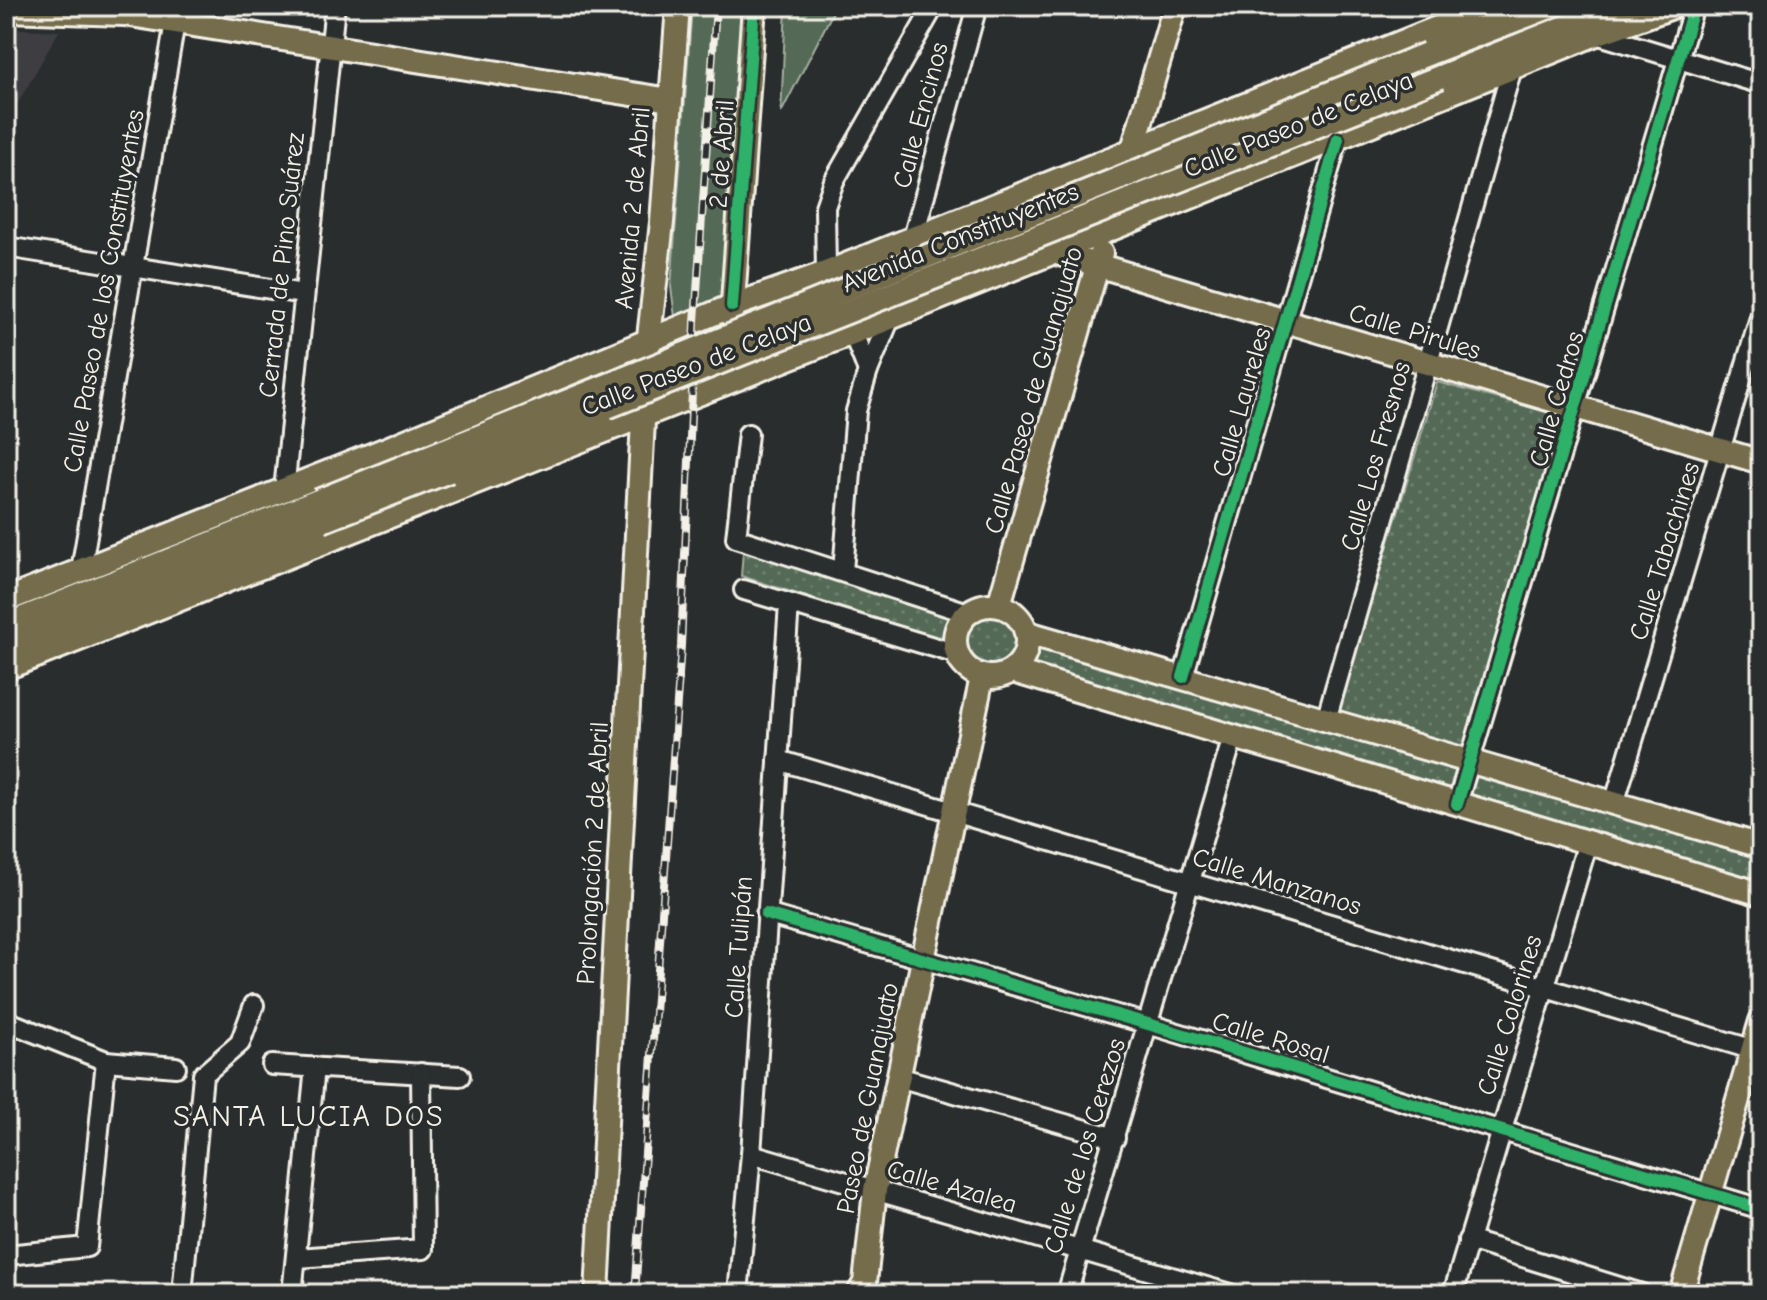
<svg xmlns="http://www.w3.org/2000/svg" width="1767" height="1300" viewBox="0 0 1767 1300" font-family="'Comic Neue',sans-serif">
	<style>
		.built { fill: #3d3d42 }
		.grass { fill: #556b57; stroke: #a4aea0; stroke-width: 2 }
		.park { fill: url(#park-dots); stroke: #a4aea0; stroke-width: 2 }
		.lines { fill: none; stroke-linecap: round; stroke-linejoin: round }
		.minor-casing { stroke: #f4f1e8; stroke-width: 24 }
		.major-casing { stroke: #f4f1e8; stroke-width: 28 }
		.minor { stroke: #2a2d2e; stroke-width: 18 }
		.major { stroke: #746c4b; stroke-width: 22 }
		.rail-casing { stroke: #f4f1e8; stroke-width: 8 }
		.rail { stroke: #2a2d2e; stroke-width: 5; stroke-dasharray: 15; stroke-linecap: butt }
		.major-bridge-casing { stroke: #f4f1e8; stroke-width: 28; stroke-linecap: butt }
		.major-bridge { stroke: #746c4b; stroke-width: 22 }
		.cycleway-casing { stroke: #2a2d2e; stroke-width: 17 }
		.cycleway { stroke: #2db169; stroke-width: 12 }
		.labels { text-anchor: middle; stroke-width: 7; stroke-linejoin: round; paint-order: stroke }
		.street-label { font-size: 26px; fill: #f4f1e8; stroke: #2a2d2e }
		.quarter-label { font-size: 30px; letter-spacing: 2px; fill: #f4f1e8; stroke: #2a2d2e }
	</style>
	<defs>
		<pattern id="park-dots" width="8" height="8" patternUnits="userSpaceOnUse" patternTransform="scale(2)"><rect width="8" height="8" fill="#556b57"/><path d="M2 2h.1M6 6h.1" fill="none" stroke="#6e816f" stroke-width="1.8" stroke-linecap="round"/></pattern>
	</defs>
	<rect width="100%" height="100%" fill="#2a2d2e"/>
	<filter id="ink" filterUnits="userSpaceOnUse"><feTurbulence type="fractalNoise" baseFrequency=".0125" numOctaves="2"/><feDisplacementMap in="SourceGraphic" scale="16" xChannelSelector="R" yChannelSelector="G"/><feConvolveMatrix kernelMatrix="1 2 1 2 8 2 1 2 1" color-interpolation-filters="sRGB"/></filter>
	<g filter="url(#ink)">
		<!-- built -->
		<path class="built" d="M 6,28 L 59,31 L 6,124 Z"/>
		<!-- grass -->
		<g class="grass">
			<path d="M 692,6 L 747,6 L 728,293 L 675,317 L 671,287 Z"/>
			<path d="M 786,6 L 836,6 L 781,113 Z"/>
		</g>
		<!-- park -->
		<g class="park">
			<path d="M 1437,382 L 1565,417 L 1465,750 L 1338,712 Z"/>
			<path d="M 743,551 L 948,617 L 942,639 L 741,576 Z"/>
			<path d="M 1000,615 L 1017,632 C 1017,659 1012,663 987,671 C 967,660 951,639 975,622 C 981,617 992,617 1000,615 Z"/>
			<path d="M 1033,642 L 1759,852 L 1752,878 L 1025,666 L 1033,654 Z"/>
		</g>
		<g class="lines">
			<!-- minor casing -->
			<g class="minor-casing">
				<g id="minor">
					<path d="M 1596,34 L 1761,84"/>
					<path d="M 913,238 L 977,6"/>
					<path d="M 6,247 L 303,294"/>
					<path d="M 822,282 L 826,273 L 825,207 L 834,181 L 934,6"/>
					<path d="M 853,333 L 868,371"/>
					<path d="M 748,434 L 736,538 L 968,613"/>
					<path d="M 284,490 L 335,6"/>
					<path d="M 81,570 L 175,22"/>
					<path d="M 843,571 L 856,411 L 868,371 L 890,318"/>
					<path d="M 744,590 L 957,654"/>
					<path d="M 1183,677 L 1338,139"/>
					<path d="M 1326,720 L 1512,68"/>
					<path d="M 778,760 L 1761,1052"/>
					<path d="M 1457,804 L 1694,6"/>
					<path d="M 1614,804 L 1761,314"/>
					<path d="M 766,914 L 1148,1024 L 1761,1209"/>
					<path d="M 6,1021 L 106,1061 L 176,1067"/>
					<path d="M 272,1065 L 460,1076"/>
					<path d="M 898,1077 L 1115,1138"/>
					<path d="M 751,1154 L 1230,1294"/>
					<path d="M 1468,1240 L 1642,1294"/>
					<path d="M 6,1255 L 87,1247 L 106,1061"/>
					<path d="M 297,1258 L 423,1249 L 421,1073"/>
					<path d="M 182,1294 L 203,1075 L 240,1043 L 254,1005"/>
					<path d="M 292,1294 L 315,1067"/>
					<path d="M 738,1294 L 751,1154 L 789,604"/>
					<path d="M 1067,1294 L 1233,737"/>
					<path d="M 1453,1294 L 1588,842"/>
				</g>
			</g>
			<!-- major casing -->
			<g class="major-casing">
				<g id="major">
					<path d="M 6,10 L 124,14 L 670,100"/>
					<path d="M 1427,54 L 1552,6"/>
					<path d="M 1440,77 L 1618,6"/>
					<path d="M 1112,220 L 1175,6"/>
					<path d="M 1053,252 L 1761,462"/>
					<path d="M 732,316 L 754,6"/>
					<path d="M 647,355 L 662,222 L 678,6"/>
					<path d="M 443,451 L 606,386"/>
					<path d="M 449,471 L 607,407"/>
					<path d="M 6,600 L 389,448 L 732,306 L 826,273 L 1492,6"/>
					<circle cx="991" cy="641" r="36"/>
					<path d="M 999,605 L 1101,253"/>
					<path d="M 6,625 L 318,501"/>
					<path d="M 1028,633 L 1761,846"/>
					<path d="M 6,648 L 322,521"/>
					<path d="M 6,668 L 890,318 L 1596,34 L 1675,6"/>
					<path d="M 1013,671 L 1761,894"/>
					<path d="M 597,1294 L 644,402"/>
					<path d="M 858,1294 L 865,1283 L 875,1190 L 982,677"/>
					<path d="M 1681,1294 L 1761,1021"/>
				</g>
			</g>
			<!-- minor -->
			<use href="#minor" class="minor"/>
			<!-- major -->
			<use href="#major" class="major"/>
			<!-- rail casing -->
			<g class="rail-casing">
				<path id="rail" d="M 635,1294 L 681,646 L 695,322 L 716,6"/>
			</g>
			<!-- rail -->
			<use href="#rail" class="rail"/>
			<!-- major-bridge casing -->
			<g class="major-bridge-casing">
				<g id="major-bridge">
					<path d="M 606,386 L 1427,54"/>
					<path d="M 607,407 L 1440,77"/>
					<path d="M 318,501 L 443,451"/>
					<path d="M 322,521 L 449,471"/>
				</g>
			</g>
			<!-- major-bridge -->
			<use href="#major-bridge" class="major-bridge"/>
			<!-- cycleway casing -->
			<g class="cycleway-casing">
				<g id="cycleway">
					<path d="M 732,306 L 754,6"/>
					<path d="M 1183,677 L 1338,139"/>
					<path d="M 1457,804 L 1694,6"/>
					<path d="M 766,914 L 1148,1024 L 1761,1209"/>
				</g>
			</g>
			<!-- cycleway -->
			<use href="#cycleway" class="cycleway"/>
		</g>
	</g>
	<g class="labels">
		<!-- street labels -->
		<g class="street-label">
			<text transform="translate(920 115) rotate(-75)" y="9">Calle Encinos</text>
			<text transform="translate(1298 124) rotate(-22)" y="9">Calle Paseo de Celaya</text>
			<text transform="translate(721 154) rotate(-86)" y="9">2 de Abril</text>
			<text transform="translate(632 208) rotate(-85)" y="9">Avenida 2 de Abril</text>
			<text transform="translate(960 237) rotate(-22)" y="9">Avenida Constituyentes</text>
			<text transform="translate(281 265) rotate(-84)" y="9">Cerrada de Pino Suárez</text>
			<text transform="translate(103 291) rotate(-80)" y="9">Calle Paseo de los Constituyentes</text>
			<text transform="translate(1415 331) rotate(17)" y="9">Calle Pirules</text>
			<text transform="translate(696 364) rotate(-21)" y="9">Calle Paseo de Celaya</text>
			<text transform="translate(1033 390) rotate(-74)" y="9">Calle Paseo de Guanajuato</text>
			<text transform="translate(1556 399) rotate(-74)" y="9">Calle Cedros</text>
			<text transform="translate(1241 402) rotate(-74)" y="9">Calle Laureles</text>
			<text transform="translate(1375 456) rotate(-74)" y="9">Calle Los Fresnos</text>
			<text transform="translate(1664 551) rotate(-73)" y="9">Calle Tabachines</text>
			<text transform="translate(592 853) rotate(-87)" y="9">Prolongación 2 de Abril</text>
			<text transform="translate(1277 881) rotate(17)" y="9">Calle Manzanos</text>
			<text transform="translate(738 947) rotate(-86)" y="9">Calle Tulipán</text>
			<text transform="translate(1509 1015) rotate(-73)" y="9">Calle Colorines</text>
			<text transform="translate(1271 1037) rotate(17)" y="9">Calle Rosal</text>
			<text transform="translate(867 1098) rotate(-79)" y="9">Paseo de Guanajuato</text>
			<text transform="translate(1084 1146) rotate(-73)" y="9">Calle de los Cerezos</text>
			<text transform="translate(952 1186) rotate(16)" y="9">Calle Azalea</text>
		</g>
		<!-- quarter labels -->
		<g class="quarter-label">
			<text x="309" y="1126">SANTA LUCIA DOS</text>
		</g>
	</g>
	<!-- margin -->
	<rect width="1767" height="1300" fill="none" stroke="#2a2d2e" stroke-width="32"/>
	<rect x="16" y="16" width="1735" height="1268" fill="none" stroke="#f4f1e8" stroke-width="3" filter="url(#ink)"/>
</svg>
